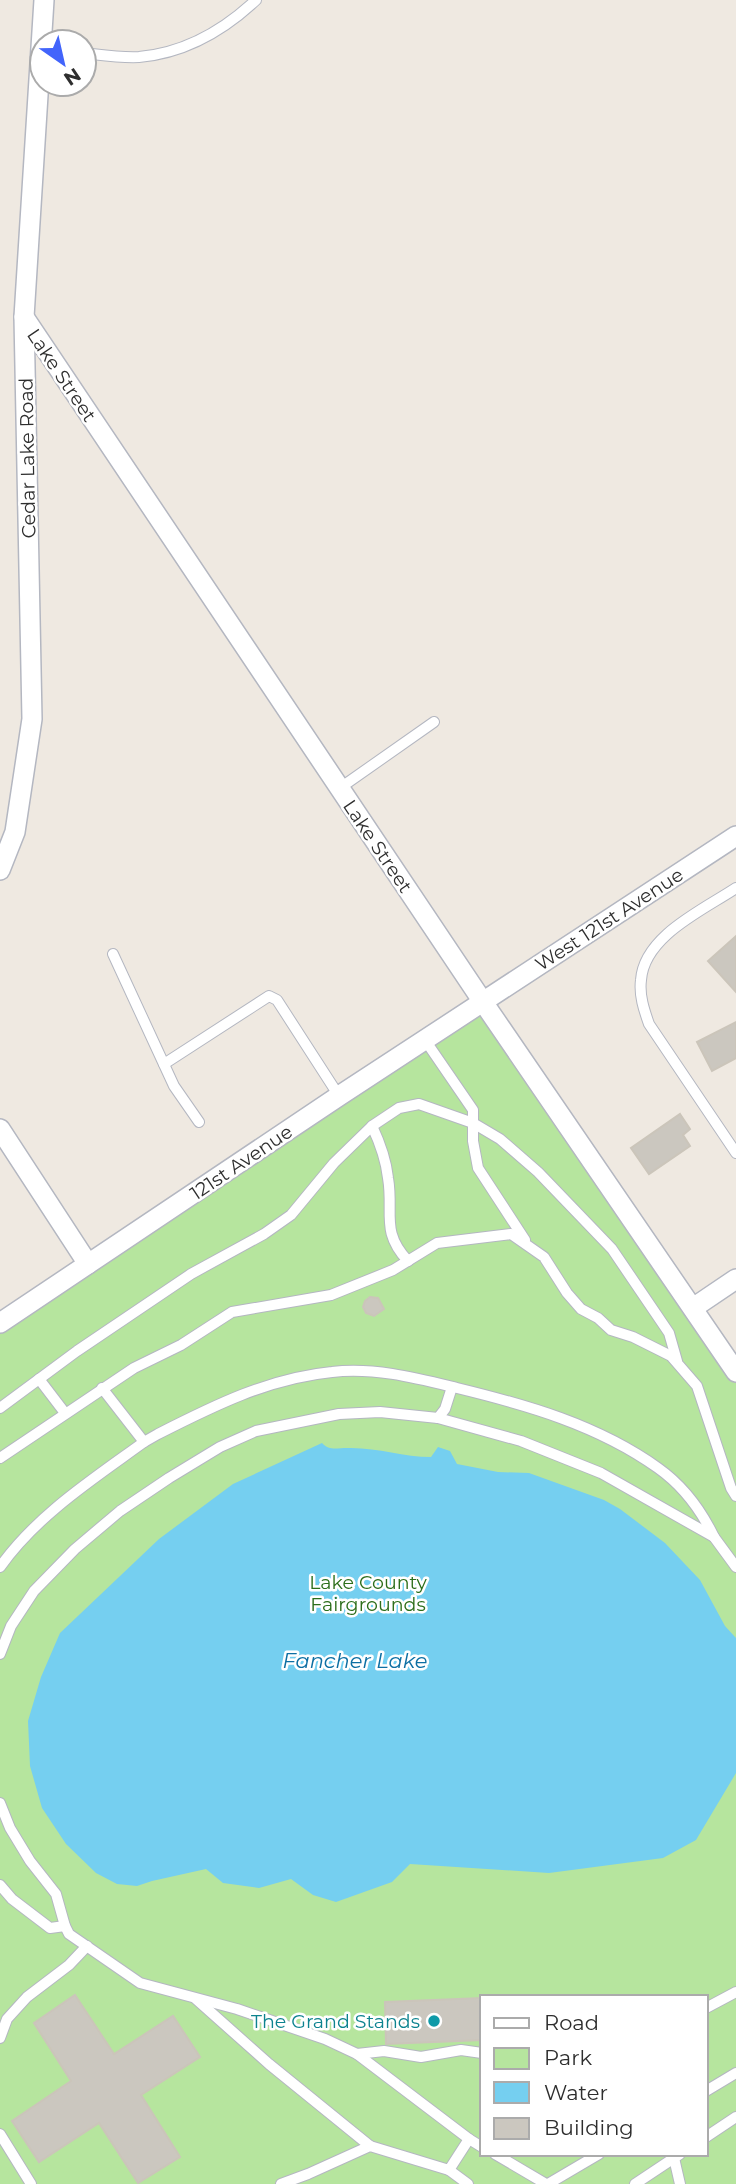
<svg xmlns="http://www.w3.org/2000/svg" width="736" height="2184" viewBox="0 0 736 2184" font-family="Montserrat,sans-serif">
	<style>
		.green { fill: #b6e59e; fill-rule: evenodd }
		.water { fill: #75cff0 }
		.building { fill: #cbc7bf; stroke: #cbc5ba; stroke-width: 2 }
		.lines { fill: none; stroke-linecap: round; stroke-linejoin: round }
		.service-casing { stroke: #b4b7c1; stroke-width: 12 }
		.minor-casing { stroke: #b4b7c1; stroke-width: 22 }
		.service { stroke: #fff; stroke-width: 10 }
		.minor { stroke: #fff; stroke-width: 19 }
		.culture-dot { fill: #0f9aa8; stroke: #fff; stroke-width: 2.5 }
		.labels { text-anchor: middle; stroke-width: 5; stroke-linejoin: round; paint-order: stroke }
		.street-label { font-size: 19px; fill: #2e2e2e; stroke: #fff }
		.park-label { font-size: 19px; fill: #2c6e1b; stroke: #fff }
		.culture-label { font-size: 19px; fill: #0d838f; stroke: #fff; text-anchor: end }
		.water-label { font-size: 21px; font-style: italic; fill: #0d6fa3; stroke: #fff }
	</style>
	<rect width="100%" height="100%" fill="#efe9e1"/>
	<!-- green -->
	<path class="green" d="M 483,1002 L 736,1372 L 736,2184 L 0,2184 L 0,1319 ZM 482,1997 L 706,1997 L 706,2154 L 482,2154 Z"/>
	<!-- water -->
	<path class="water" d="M 322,1443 C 329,1451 337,1448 347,1448 C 376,1447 403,1457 431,1457 L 438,1447 L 450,1451 L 457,1464 L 498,1472 L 529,1473 L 604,1500 L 620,1509 L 665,1543 L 700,1580 L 725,1626 L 736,1638 L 736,1773 L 696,1840 L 663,1858 L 549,1873 L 410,1864 L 392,1882 L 336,1902 L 313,1895 L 291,1879 L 259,1888 L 223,1883 L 206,1869 L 152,1881 L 137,1886 L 117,1884 L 96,1873 L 66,1844 L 42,1808 L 30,1766 L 28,1721 L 41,1677 L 60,1633 L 159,1539 L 233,1484 Z"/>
	<!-- building -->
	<g class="building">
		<path d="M 736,936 L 736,992 L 708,961 Z"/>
		<path d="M 736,1022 L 736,1058 L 712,1071 L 697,1042 Z"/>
		<path d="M 680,1114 L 690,1129 L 683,1135 L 690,1146 L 649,1174 L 631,1148 Z"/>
		<path d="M 370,1297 L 378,1298 L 384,1309 L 374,1316 L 366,1313 L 363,1307 L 365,1301 Z"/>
		<path d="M 75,1995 L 114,2054 L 173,2016 L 200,2057 L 141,2095 L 180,2157 L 138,2183 L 99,2123 L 39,2162 L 12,2121 L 71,2081 L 34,2023 Z"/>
		<path d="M 482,1998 L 482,2040 L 386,2044 L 385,2002 Z"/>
	</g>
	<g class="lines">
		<!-- service casing -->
		<g class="service-casing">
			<g id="service">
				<path d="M 84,53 C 102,55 121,58 139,57 C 185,53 223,31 256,0"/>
				<path d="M 340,788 L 434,722"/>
				<path d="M 736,888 C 703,910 644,936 641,980 C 639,995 644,1010 649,1024 L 736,1153"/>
				<path d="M 113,954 L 174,1086 L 199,1122"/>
				<path d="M 425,1040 L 473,1110 L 473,1141 L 478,1168 L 525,1240"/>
				<path d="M 164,1064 L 269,996 L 277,1000 L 339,1096"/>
				<path d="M 372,1126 C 380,1143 386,1159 388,1178 C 394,1213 380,1231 408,1261"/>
				<path d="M 39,1379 L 65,1413"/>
				<path d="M 102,1388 L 144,1442"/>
				<path d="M 0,1408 L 77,1351 L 191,1274 L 264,1234 L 291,1215 L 334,1163 L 372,1126 L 399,1108 L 419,1104 L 473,1123 L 500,1139 L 538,1172 L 612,1249 L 669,1333 L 677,1361"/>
				<path d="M 438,1418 L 445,1409 L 452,1387"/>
				<path d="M 0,1458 L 134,1368 L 181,1345 L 232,1312 L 331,1295 L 393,1270 L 437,1243 L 511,1234 L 544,1257 L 567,1293 L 581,1309 L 598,1318 L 611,1330 L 633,1337 L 671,1356 L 697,1386 L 731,1488 L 736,1496"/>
				<path d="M 0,1567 C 37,1515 93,1479 144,1442 L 158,1434 C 213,1406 269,1378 332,1372 C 374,1367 416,1378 457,1388 C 527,1405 598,1425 658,1468 C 682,1485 701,1510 714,1537"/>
				<path d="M 0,1654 L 11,1626 L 34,1591 L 75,1549 L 120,1511 L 169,1478 L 220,1447 L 256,1431 L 339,1414 L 380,1412 L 438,1418 L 521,1441 L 601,1473 L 714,1537 L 736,1567"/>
				<path d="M 0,1803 L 10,1828 L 30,1861 L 56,1894 L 65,1926 L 69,1934 L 140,1983 L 237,2009 L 325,2039 L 357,2054 L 469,2139 L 482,2147"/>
				<path d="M 0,1885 L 12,1899 L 50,1928 L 65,1926"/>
				<path d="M 196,1999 L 269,2064 L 370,2146"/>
				<path d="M 706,2008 L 736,1992"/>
				<path d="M 0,2038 L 7,2019 L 27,1997 L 69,1965 L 87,1946"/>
				<path d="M 357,2054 L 384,2051 L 421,2057 L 461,2050 L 482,2053"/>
				<path d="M 706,2091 L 736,2073"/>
				<path d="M 0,2134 L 31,2184"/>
				<path d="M 706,2137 L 736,2117"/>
				<path d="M 495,2154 L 546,2184"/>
				<path d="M 674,2158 L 680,2184"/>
				<path d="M 449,2170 L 468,2184"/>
				<path d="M 281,2184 L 308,2174 L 370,2146 L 449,2170 L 469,2139"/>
				<path d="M 548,2184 L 599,2154"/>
				<path d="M 635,2184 L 680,2154"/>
			</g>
		</g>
		<!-- minor casing -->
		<g class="minor-casing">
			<g id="minor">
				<path d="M 24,317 L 483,1002 L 736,1372"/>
				<path d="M 0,870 L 15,832 L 32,719 L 24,317 L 44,0"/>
				<path d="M 0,1129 L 88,1264"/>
				<path d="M 693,1308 L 736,1279"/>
				<path d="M 0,1323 L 339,1096 L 736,836"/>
			</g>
		</g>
		<!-- service -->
		<use href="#service" class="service"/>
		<!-- minor -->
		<use href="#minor" class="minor"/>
	</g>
	<!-- markers -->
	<circle class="culture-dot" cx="434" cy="2021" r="7"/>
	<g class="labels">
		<!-- street labels -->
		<g class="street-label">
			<text transform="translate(62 375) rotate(56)" y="7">Lake Street</text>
			<text transform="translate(27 458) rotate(-91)" y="7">Cedar Lake Road</text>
			<text transform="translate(378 846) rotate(56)" y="7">Lake Street</text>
			<text transform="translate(609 919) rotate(-33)" y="7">West 121st Avenue</text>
			<text transform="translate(241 1162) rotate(-34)" y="7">121st Avenue</text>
		</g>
		<!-- park labels -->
		<g class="park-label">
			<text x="368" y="1589">Lake County<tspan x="368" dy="22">Fairgrounds</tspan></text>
		</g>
		<!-- culture labels -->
		<g class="culture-label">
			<text x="420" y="2028">The Grand Stands</text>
		</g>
		<!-- water labels -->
		<g class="water-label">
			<text x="355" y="1668">Fancher Lake</text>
		</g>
	</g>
	<!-- legend -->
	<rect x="480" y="1995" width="228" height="161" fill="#ffffff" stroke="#ababab" stroke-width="2"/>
	<rect x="494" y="2018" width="35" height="10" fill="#ffffff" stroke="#ababab" stroke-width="2"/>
	<text x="544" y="2030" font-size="21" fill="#2e2e2e">Road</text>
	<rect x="494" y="2048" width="35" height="21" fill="#b6e59e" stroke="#ababab" stroke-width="2"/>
	<text x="544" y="2065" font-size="21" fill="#2e2e2e">Park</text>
	<rect x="494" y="2082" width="35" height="21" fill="#75cff0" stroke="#ababab" stroke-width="2"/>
	<text x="544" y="2100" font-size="21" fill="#2e2e2e">Water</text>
	<rect x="494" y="2118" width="35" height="21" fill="#cbc7bf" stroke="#ababab" stroke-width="2"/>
	<text x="544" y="2135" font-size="21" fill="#2e2e2e">Building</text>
	<!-- north arrow -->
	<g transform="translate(63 63) rotate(146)"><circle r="33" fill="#ffffff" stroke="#ababab" stroke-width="2"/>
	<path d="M0-5L12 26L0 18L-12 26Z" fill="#4264fb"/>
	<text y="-10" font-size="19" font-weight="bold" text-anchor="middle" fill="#2e2e2e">N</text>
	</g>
</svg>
